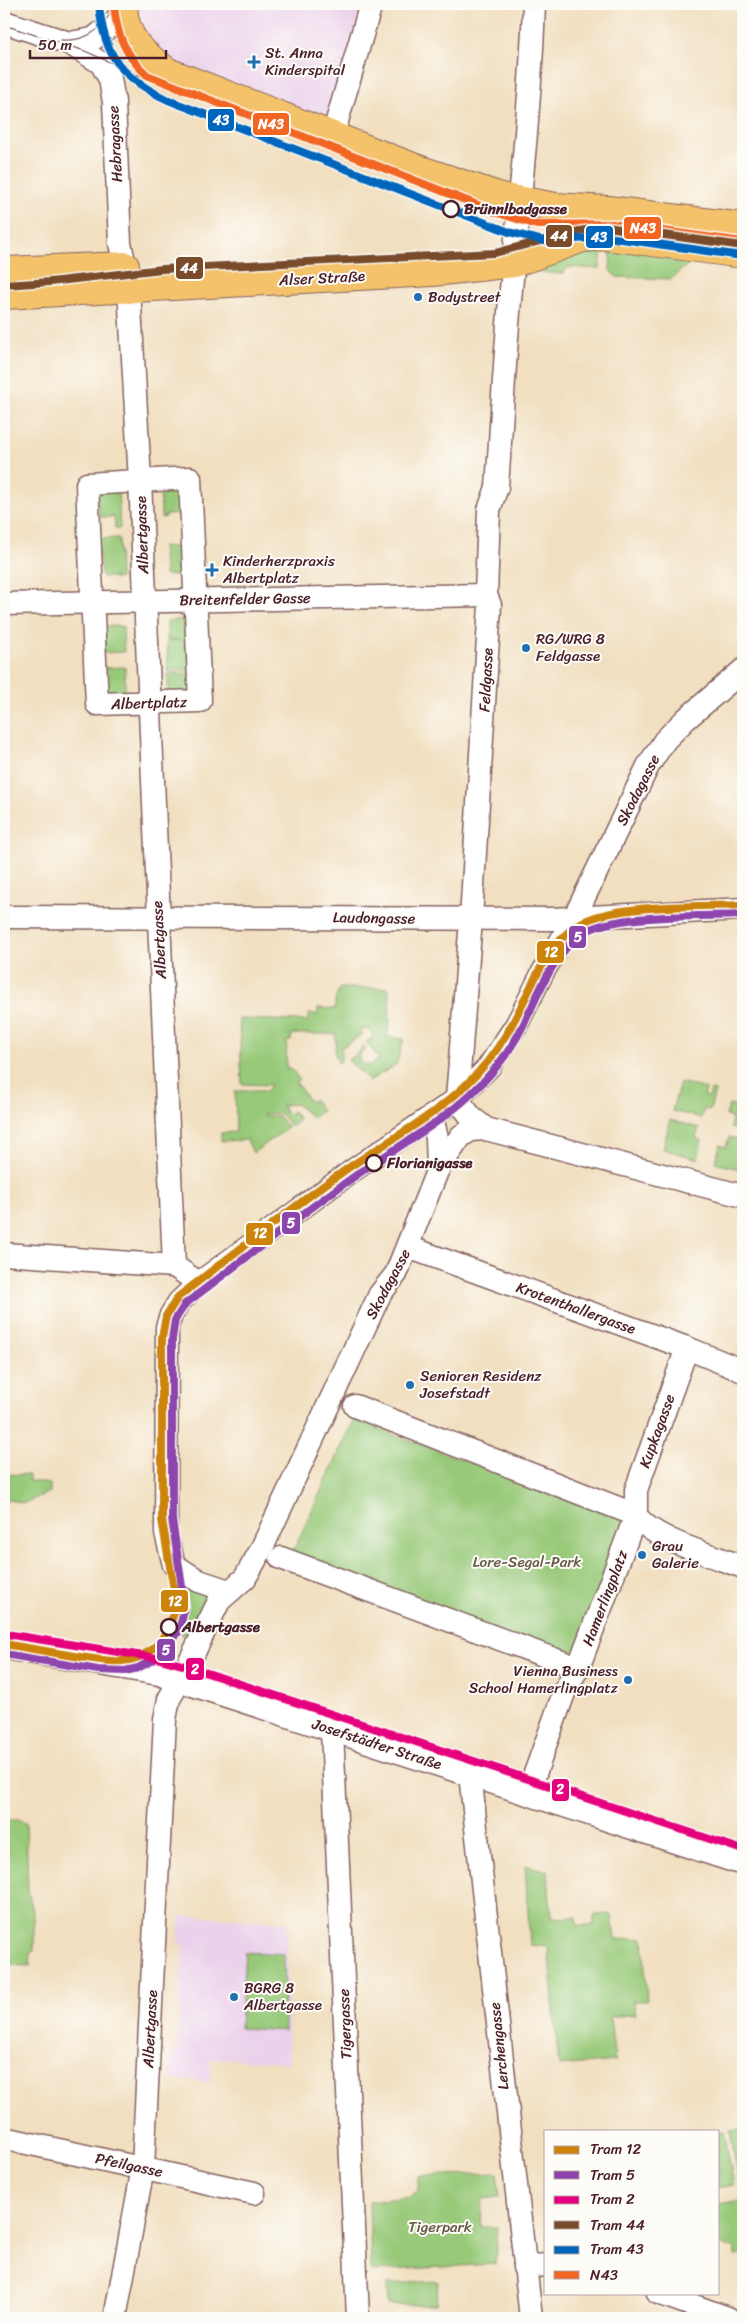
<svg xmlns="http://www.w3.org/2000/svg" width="747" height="2322" viewBox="0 0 747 2322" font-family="Sriracha,sans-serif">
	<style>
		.built { fill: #ebd1eb }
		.green { fill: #97c978; stroke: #707452 }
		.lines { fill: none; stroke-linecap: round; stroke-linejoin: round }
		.minor-casing { stroke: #84625f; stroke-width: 25 }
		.major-casing { stroke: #84625f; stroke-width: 30 }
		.minor { stroke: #fff; stroke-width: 22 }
		.major { stroke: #f3c26a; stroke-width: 28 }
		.tram { stroke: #4a1f2b; stroke-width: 1 }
		.bus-1-casing { stroke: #fdfcf7; stroke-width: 11 }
		.bus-1 { stroke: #f26522; stroke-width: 8 }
		.tram-1-casing { stroke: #fdfcf7; stroke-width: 11 }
		.tram-2-casing { stroke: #fdfcf7; stroke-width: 11 }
		.tram-3-casing { stroke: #fdfcf7; stroke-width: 11 }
		.tram-4-casing { stroke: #fdfcf7; stroke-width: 11 }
		.tram-5-casing { stroke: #fdfcf7; stroke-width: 11 }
		.tram-1 { stroke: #cc840b; stroke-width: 8 }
		.tram-2 { stroke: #8e44ad; stroke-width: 8 }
		.tram-3 { stroke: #e5007d; stroke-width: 8 }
		.tram-4 { stroke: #7a4b2a; stroke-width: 8 }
		.tram-5 { stroke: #0065bd; stroke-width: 8 }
		.poi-dot { fill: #1f6fb2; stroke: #fdfcf7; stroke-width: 2 }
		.stop-dot { fill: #fdfcf7; stroke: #4a1f2b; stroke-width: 2.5 }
		.labels { text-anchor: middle; stroke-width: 4; stroke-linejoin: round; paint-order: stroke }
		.poi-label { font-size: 15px; fill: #4a1f2b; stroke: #fdfcf7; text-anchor: start }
		.street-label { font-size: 15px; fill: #4a1f2b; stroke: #fdfcf7 }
		.stop-label { font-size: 15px; font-weight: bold; fill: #4a1f2b; stroke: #fdfcf7; text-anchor: start }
		.park-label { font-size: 15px; fill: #655a46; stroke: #fdfcf7 }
		.line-badge { stroke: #fdfcf7; stroke-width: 2 }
		.badge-label { font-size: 14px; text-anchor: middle; font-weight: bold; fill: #fff }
	</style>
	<rect width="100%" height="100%" fill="#fdfcf7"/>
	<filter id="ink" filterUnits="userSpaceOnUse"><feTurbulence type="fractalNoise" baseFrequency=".02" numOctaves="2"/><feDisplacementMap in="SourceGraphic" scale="10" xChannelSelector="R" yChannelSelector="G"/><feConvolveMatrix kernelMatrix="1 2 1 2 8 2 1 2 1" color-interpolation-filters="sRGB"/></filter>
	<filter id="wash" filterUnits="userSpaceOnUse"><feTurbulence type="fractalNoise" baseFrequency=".0096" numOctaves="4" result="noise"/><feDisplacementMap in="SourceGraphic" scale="20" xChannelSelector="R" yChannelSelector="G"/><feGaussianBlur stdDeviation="1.12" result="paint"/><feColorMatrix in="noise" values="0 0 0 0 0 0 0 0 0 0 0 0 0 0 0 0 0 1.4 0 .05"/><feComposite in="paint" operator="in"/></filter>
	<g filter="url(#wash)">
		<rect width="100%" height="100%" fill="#f1dfc0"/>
		<!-- built -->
		<g class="built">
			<path d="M 131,4 L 363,4 L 331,118 L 322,124 L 151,55 Z"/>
			<path d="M 180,1916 L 287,1922 L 289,2063 L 211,2058 L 210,2082 L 170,2079 L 171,2053 L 177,2053 L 183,1943 L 178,1943 Z"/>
		</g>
		<!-- green -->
		<g class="green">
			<path d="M 602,245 L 600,269 L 569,267 L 562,274 L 524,271 Z"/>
			<path d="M 611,245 L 693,260 L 671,279 L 616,277 L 610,270 Z"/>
			<path d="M 160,487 L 181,487 L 184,517 L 180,517 L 180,514 L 166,515 L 166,517 L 161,518 Z"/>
			<path d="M 94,490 L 118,490 L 120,528 L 115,528 L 114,517 L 100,517 Z"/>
			<path d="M 119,538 L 120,578 L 114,579 L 114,577 L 102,577 L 96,539 Z"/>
			<path d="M 162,546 L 182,548 L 186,576 L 165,575 Z"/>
			<path d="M 189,619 L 190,670 L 168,672 L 167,641 L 179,640 L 167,640 L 167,621 Z"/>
			<path d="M 101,626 L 123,626 L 124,652 L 102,653 Z"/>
			<path d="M 125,667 L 125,694 L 104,695 L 103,668 Z"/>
			<path d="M 190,673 L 191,692 L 168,693 L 168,674 Z"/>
			<path d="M 340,988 L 389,988 L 390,1022 L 387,1037 L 404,1039 L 396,1065 L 369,1081 L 348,1060 L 362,1049 L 362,1045 L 366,1049 L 360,1054 L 360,1061 L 364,1065 L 366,1064 L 369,1066 L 379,1059 L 366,1042 L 373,1037 L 372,1033 L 368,1029 L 361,1030 L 361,1035 L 341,1048 L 341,1061 L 338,1063 L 335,1054 L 336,1034 L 292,1034 L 291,1041 L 287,1041 L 286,1068 L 291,1068 L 299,1079 L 296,1082 L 310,1102 L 314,1100 L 322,1111 L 313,1118 L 296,1104 L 281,1105 L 288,1115 L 293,1111 L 299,1120 L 291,1127 L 280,1113 L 264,1114 L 263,1116 L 278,1116 L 288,1128 L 253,1153 L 247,1140 L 221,1141 L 221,1133 L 236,1132 L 235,1091 L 267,1091 L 271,1085 L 242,1084 L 239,1019 L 307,1021 L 309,1014 L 318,1014 L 318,1008 L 335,1009 L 335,1000 Z"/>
			<path d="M 680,1082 L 706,1089 L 704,1096 L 709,1097 L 711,1090 L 715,1091 L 710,1110 L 704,1109 L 701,1118 L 672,1111 Z"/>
			<path d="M 729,1105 L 743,1108 L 743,1131 L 730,1128 L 732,1118 L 726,1116 Z"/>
			<path d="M 670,1120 L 699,1128 L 696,1138 L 702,1140 L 698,1159 L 663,1149 Z"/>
			<path d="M 729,1137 L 743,1140 L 743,1170 L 715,1163 L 720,1145 L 726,1147 Z"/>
			<path d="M 354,1420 L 619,1517 L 624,1529 L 576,1660 L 292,1553 Z"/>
			<path d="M 4,1474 L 29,1475 L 29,1481 L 50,1484 L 50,1492 L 24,1503 L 4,1499 Z"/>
			<path d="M 185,1581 L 207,1598 L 189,1637 L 181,1634 L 188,1610 Z"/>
			<path d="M 4,1820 L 21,1820 L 22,1822 L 26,1823 L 28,1890 L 34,1915 L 34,1951 L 31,1952 L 30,1966 L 4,1965 Z"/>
			<path d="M 525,1865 L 548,1871 L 551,1918 L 576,1917 L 577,1925 L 594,1925 L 594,1915 L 612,1914 L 615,1940 L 643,1938 L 647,2001 L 633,2001 L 636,2014 L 610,2017 L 615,2061 L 559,2066 L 548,1947 L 530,1945 Z"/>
			<path d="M 245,1952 L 284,1954 L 285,2031 L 240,2028 Z"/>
			<path d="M 743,2129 L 743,2183 L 739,2184 L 730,2131 Z"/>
			<path d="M 724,2132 L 734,2185 L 718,2188 L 718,2133 Z"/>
			<path d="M 497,2173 L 500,2197 L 482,2199 L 481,2227 L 497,2227 L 495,2264 L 371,2271 L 369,2201 L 411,2197 L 418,2191 L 418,2176 Z"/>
			<path d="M 743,2200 L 743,2255 L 736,2256 L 735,2249 L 718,2244 L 718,2204 Z"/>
			<path d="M 438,2281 L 436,2305 L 388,2305 L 387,2284 Z"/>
		</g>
	</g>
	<g filter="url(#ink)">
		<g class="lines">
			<!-- minor casing -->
			<g class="minor-casing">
				<g id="minor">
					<path d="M 4,22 L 69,43 L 93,39 L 115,22 L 123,10"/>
					<path d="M 69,43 L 101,63 L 110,79 L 114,102 L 120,243 L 125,266"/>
					<path d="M 333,135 L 371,4"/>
					<path d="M 129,289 L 140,480 L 174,1266 L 199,1283"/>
					<path d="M 190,478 L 200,701 L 97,704 L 87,484 Z"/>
					<path d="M 4,604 L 486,595"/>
					<path d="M 4,917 L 552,919 L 743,909"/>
					<path d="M 457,1099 L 471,919 L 490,605 L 486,595 L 489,510 L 497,487 C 502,418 505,348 512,279 C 521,187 531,96 534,4"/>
					<path d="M 457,1099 L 472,1118 L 486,1129 L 743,1196"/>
					<path d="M 432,1117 L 437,1138 L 438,1169"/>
					<path d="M 408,1247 L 687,1348 L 743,1371"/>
					<path d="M 4,1254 L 174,1266"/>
					<path d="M 355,1406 L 636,1515"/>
					<path d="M 636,1515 C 652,1540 715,1556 743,1567"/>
					<path d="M 281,1558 L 578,1668"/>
					<path d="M 229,1591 L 199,1581 L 174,1565 L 166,1533 L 167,1327 L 171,1315 L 179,1302 L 199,1283 L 352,1171 L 457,1099 L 488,1068 L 517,1024 L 543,972 L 574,918 L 648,766 L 665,740 L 686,719 L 743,670"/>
					<path d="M 4,1648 L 159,1674 L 743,1864"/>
					<path d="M 332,1730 L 358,2318"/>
					<path d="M 470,1774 L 531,2318"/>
					<path d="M 528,1793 L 565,1690 L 578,1668 L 636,1515 L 636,1490 L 687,1348"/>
					<path d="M 4,2138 L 254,2193"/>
					<path d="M 524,2267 L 546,2265"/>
					<path d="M 658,2293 L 728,2318"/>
					<path d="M 115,2318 L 143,2168 L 165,1719 L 169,1699 L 183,1675 L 219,1601 L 245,1578 L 261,1550 L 380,1294 L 396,1274 L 438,1169 L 461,1136 L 471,1130 L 486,1129"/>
				</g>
			</g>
			<!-- major casing -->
			<g class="major-casing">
				<g id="major">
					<path d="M 123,4 C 124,39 141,53 168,72 L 418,169 L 501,197 L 556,207 L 608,210 L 743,227"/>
					<path d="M 4,271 L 125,266 L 129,289"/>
					<path d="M 4,295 L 433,272 L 514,263 L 583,238 L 606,236 L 743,254"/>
				</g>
			</g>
			<!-- minor -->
			<use href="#minor" class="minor"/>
			<!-- major -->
			<use href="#major" class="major"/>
			<!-- tram -->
			<g class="tram">
				<path d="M 4,25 L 85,51 L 156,83"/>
				<path d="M 61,40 C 87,42 106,28 114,4"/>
			</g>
			<!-- bus-1 casing -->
			<g class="bus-1-casing">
				<path id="bus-1" d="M 114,4 C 116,34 125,55 147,75 L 498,213 L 537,225 L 612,224 L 743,242"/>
			</g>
			<!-- bus-1 -->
			<use href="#bus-1" class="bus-1"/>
			<!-- tram-1 casing -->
			<g class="tram-1-casing">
				<path id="tram-1" d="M 4,1644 C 29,1648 55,1653 80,1657 C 94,1659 108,1662 122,1661 C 156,1658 176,1627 175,1596 L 162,1520 L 162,1338 L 166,1316 L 178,1297 C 233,1255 287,1211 344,1171 C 384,1143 429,1120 465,1086 C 481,1071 496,1052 507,1033 C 529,997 540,952 576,926 C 608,903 701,907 743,905"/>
			</g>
			<!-- tram-2 casing -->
			<g class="tram-2-casing">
				<path id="tram-2" d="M 4,1654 L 98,1670 L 125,1671 L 138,1668 L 158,1657 L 167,1649 L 179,1631 L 185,1607 L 172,1519 L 172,1339 L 175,1320 L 185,1304 C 240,1263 293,1220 348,1181 C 389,1151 435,1128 472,1093 C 489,1077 505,1058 517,1037 C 536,1003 549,956 583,933 C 614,913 703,917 743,915"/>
			</g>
			<!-- tram-3 casing -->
			<g class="tram-3-casing">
				<path id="tram-3" d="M 6,1634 L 156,1658 L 186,1666 L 743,1850"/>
			</g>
			<!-- tram-4 casing -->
			<g class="tram-4-casing">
				<path id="tram-4" d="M 4,285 L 50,282 L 162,269 L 495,253 L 578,231 L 607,227 L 743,246"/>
			</g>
			<!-- tram-5 casing -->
			<g class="tram-5-casing">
				<path id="tram-5" d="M 99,5 C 104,57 122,78 168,100 L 509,232 L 544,241 L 607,237 L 742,256"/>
			</g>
			<!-- tram-1 -->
			<use href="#tram-1" class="tram-1"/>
			<!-- tram-2 -->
			<use href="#tram-2" class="tram-2"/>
			<!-- tram-3 -->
			<use href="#tram-3" class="tram-3"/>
			<!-- tram-4 -->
			<use href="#tram-4" class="tram-4"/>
			<!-- tram-5 -->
			<use href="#tram-5" class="tram-5"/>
		</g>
	</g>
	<!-- markers -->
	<g class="poi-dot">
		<path d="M251.5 54.5h5v5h5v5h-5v5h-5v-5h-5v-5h5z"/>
		<circle cx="418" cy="297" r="5"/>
		<path d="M209.5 562.5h5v5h5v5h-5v5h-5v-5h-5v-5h5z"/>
		<circle cx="526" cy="648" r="5"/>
		<circle cx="410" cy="1385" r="5"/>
		<circle cx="642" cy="1555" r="5"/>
		<circle cx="628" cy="1680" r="5"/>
		<circle cx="234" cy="1997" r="5"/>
	</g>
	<g class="stop-dot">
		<circle cx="451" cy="209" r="8"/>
		<circle cx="374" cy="1163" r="8"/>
		<circle cx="169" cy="1627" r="8"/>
	</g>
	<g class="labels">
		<!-- poi labels -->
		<g class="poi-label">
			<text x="265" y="58">St. Anna<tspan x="265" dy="17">Kinderspital</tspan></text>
			<text x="428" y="302">Bodystreet</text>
			<text x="223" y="566">Kinderherzpraxis<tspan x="223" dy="17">Albertplatz</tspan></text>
			<text x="536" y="644">RG/WRG 8<tspan x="536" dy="17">Feldgasse</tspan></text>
			<text x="420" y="1381">Senioren Residenz<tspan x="420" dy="17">Josefstadt</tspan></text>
			<text x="652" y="1551">Grau<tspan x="652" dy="17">Galerie</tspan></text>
			<text x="618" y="1676" text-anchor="end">Vienna Business<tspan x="618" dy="17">School Hamerlingplatz</tspan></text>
			<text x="244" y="1993">BGRG 8<tspan x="244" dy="17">Albertgasse</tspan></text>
		</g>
		<!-- street labels -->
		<g class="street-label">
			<text transform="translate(115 144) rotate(-93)" y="5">Hebragasse</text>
			<text transform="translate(322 278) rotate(-3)" y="5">Alser Straße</text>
			<text transform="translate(142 535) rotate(-92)" y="5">Albertgasse</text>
			<text transform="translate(245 599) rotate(-1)" y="5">Breitenfelder Gasse</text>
			<text transform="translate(486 680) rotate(-87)" y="5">Feldgasse</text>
			<text transform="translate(149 703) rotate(-2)" y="5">Albertplatz</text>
			<text transform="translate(638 790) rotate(-63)" y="5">Skodagasse</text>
			<text transform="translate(374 918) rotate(1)" y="5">Laudongasse</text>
			<text transform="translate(159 940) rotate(-93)" y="5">Albertgasse</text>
			<text transform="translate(388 1284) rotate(-62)" y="5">Skodagasse</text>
			<text transform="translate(576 1308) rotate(20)" y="5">Krotenthallergasse</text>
			<text transform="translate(657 1431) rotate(-70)" y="5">Kupkagasse</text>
			<text transform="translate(605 1598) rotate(-69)" y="5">Hamerlingplatz</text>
			<text transform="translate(377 1744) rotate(18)" y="5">Josefstädter Straße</text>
			<text transform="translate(345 2024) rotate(-92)" y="5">Tigergasse</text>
			<text transform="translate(150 2029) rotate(-87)" y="5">Albertgasse</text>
			<text transform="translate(499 2046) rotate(-96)" y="5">Lerchengasse</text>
			<text transform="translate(129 2165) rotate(12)" y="5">Pfeilgasse</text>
		</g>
		<!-- stop labels -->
		<g class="stop-label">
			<text x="464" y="214">Brünnlbadgasse</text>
			<text x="387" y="1168">Florianigasse</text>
			<text x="182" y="1632">Albertgasse</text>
		</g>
		<!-- park labels -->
		<g class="park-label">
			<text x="527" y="1567">Lore-Segal-Park</text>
			<text x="440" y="2232">Tigerpark</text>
		</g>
	</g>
	<g class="line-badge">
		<rect x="207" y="108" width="28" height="24" rx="5" fill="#0065bd"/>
		<rect x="252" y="112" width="38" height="24" rx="5" fill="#f26522"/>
		<rect x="623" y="216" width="39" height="24" rx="5" fill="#f26522"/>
		<rect x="545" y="224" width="28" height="24" rx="5" fill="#7a4b2a"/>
		<rect x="585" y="225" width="29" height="24" rx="5" fill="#0065bd"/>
		<rect x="175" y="256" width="29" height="24" rx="5" fill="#7a4b2a"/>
		<rect x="568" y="925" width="19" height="24" rx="5" fill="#8e44ad"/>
		<rect x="536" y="940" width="29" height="24" rx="5" fill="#cc840b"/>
		<rect x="281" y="1211" width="20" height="24" rx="5" fill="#8e44ad"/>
		<rect x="245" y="1222" width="29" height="24" rx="5" fill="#cc840b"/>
		<rect x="160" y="1589" width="29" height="24" rx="5" fill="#cc840b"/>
		<rect x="156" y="1638" width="20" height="24" rx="5" fill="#8e44ad"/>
		<rect x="185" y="1657" width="20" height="24" rx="5" fill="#e5007d"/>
		<rect x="551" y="1778" width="19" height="24" rx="5" fill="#e5007d"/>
	</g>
	<g class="badge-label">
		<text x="221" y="125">43</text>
		<text x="271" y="129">N43</text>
		<text x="643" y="233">N43</text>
		<text x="559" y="241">44</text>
		<text x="599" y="242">43</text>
		<text x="189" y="273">44</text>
		<text x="578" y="942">5</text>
		<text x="551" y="957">12</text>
		<text x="291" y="1228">5</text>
		<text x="260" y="1238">12</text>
		<text x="175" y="1606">12</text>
		<text x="166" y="1655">5</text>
		<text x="195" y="1674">2</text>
		<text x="560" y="1794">2</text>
	</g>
	<!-- margin -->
	<rect width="747" height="2322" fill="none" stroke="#fdfcf7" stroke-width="20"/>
	<!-- legend -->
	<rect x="544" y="2130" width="175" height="165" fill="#fdfcf7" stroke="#b5a4a5"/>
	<rect x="554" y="2146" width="25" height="8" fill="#cc840b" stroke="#b5a4a5"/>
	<text x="590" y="2154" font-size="15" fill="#4a1f2b">Tram 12</text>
	<rect x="554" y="2171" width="25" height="8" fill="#8e44ad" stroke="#b5a4a5"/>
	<text x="590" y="2180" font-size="15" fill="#4a1f2b">Tram 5</text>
	<rect x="554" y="2196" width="25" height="8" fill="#e5007d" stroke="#b5a4a5"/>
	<text x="590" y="2204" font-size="15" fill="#4a1f2b">Tram 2</text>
	<rect x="554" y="2221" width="25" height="8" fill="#7a4b2a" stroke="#b5a4a5"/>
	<text x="590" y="2230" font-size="15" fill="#4a1f2b">Tram 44</text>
	<rect x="554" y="2246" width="25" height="8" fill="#0065bd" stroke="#b5a4a5"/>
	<text x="590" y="2254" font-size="15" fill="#4a1f2b">Tram 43</text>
	<rect x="554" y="2271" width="25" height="8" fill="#f26522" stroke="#b5a4a5"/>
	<text x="590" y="2280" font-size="15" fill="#4a1f2b">N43</text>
	<!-- scale -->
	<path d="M30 50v8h136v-8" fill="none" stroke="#4a1f2b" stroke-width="2.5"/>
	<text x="38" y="50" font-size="15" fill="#4a1f2b" stroke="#fdfcf7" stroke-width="4" paint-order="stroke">50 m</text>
</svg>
